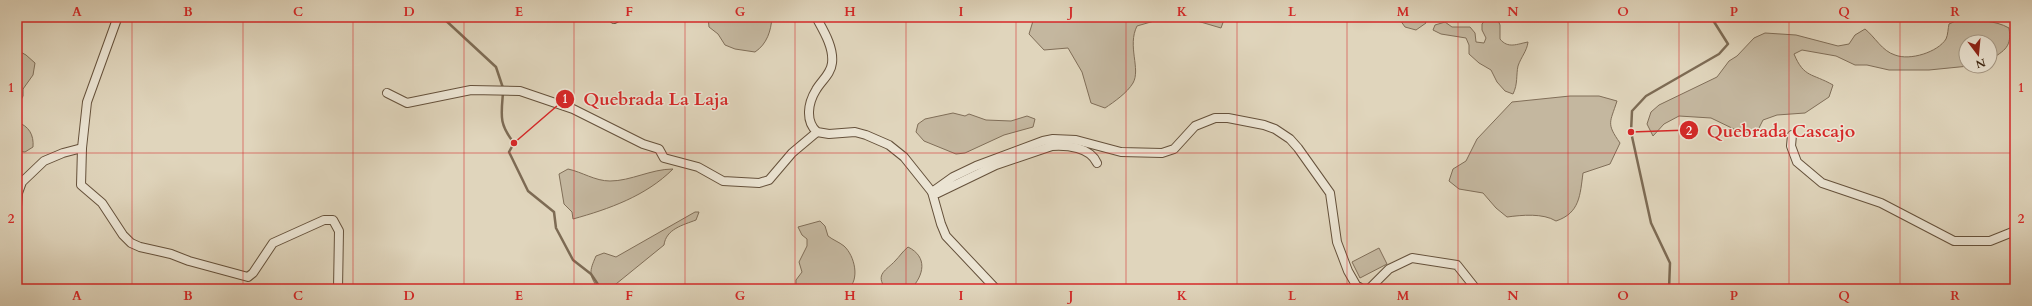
<svg xmlns="http://www.w3.org/2000/svg" width="2032" height="306" viewBox="0 0 2032 306" font-family="Cardo,serif">
	<style>
		.green { fill: #c4b79f; stroke: #806e58 }
		.lines { fill: none; stroke-linecap: round; stroke-linejoin: round }
		.stream { stroke: #7d6b54; stroke-width: 2.5 }
		.minor-casing { stroke: #65513b; stroke-width: 10 }
		.minor { stroke: #ebe4d3; stroke-width: 8 }
		.grid { fill: none; stroke: #d62828; stroke-width: 1; stroke-opacity: 0.55 }
		.leader { fill: none; stroke: #d62828; stroke-width: 1.5 }
		.callout-dot { fill: #d62828; stroke: #ebe4d3; stroke-width: 1.5 }
		.mark-label { font-size: 12px; text-anchor: middle; font-weight: bold; fill: #fff }
		.callout-label { font-size: 18px; text-anchor: middle; font-weight: bold; fill: #d62828; stroke: #ebe4d3; stroke-width: 3; stroke-linejoin: round; paint-order: stroke }
		.neatline { fill: none; stroke: #d62828; stroke-width: 1.5 }
		.grid-label { font-size: 13px; text-anchor: middle; font-weight: bold; fill: #d62828 }
	</style>
	<rect width="100%" height="100%" fill="#e0d5bc"/>
	<filter id="stains"><feTurbulence type="fractalNoise" baseFrequency=".005" numOctaves="4"/><feColorMatrix values="0 0 0 0 .2 0 0 0 0 .09 0 0 0 0 .02 0 0 0 .5 -.17"/></filter>
	<radialGradient id="worn" r=".72"><stop offset=".6" stop-color="#630" stop-opacity="0"/><stop offset="1" stop-color="#630" stop-opacity=".3"/></radialGradient>
	<!-- green -->
	<g class="green">
		<path d="M 708,17 L 772,17 C 771,31 767,44 755,52 L 735,49 L 725,45 L 718,34 L 709,27 Z"/>
		<path d="M 1039,17 L 1225,17 L 1221,28 L 1187,18 L 1161,19 L 1137,26 C 1127,46 1141,69 1133,83 C 1127,93 1114,102 1105,108 L 1091,103 L 1082,72 L 1068,48 L 1044,50 L 1029,34 L 1033,21 Z"/>
		<path d="M 1398,17 L 1423,17 L 1426,23 L 1416,30 L 1405,27 Z"/>
		<path d="M 1488,17 L 1497,18 L 1500,25 L 1500,39 C 1508,49 1517,44 1528,42 C 1527,51 1521,57 1518,66 C 1516,75 1518,84 1513,94 L 1505,91 L 1497,82 L 1491,70 L 1479,63 L 1469,54 L 1469,45 L 1466,38 L 1441,34 L 1433,30 L 1435,25 L 1445,22 L 1452,27 L 1470,27 L 1475,33 L 1476,42 L 1484,43 L 1486,38 L 1482,30 L 1482,24 Z"/>
		<path d="M 1962,18 C 1978,21 1995,20 2009,28 C 2012,47 2005,50 1990,60 L 1990,42 L 1966,42 L 1966,66 L 1969,66 L 1929,70 L 1889,70 L 1867,65 L 1855,65 L 1836,56 L 1802,50 L 1794,54 C 1804,78 1812,73 1833,85 L 1829,97 L 1805,113 L 1777,115 L 1763,120 L 1756,134 L 1738,131 L 1711,118 L 1679,116 L 1664,124 L 1653,136 L 1647,124 L 1651,112 L 1659,105 L 1717,77 L 1729,61 L 1737,56 L 1754,38 L 1765,33 L 1796,35 L 1838,46 L 1849,44 L 1855,35 L 1865,29 C 1875,37 1882,51 1895,55 C 1910,61 1938,52 1946,39 C 1948,35 1948,28 1949,24 Z"/>
		<path d="M 17,50 L 26,55 L 35,63 L 33,75 L 23,89 L 23,96 L 17,107 Z"/>
		<path d="M 1570,96 L 1599,96 L 1617,101 C 1610,123 1606,123 1620,143 L 1610,164 L 1583,173 C 1580,195 1580,213 1556,221 C 1543,213 1522,215 1507,217 L 1496,208 L 1483,193 L 1459,189 L 1449,181 L 1453,169 L 1466,161 L 1477,139 L 1512,102 Z"/>
		<path d="M 953,113 L 965,116 L 969,114 L 986,120 L 1011,121 L 1027,116 L 1035,119 L 1033,127 L 1004,135 L 965,153 L 956,154 L 924,141 L 916,132 L 918,124 L 925,119 Z"/>
		<path d="M 17,122 C 29,126 34,135 33,147 L 25,152 L 17,151 Z"/>
		<path d="M 568,169 C 582,172 595,181 610,181 C 631,181 651,169 673,169 C 646,196 609,209 573,219 L 572,212 L 564,204 L 559,174 Z"/>
		<path d="M 695,212 L 699,212 L 696,220 C 683,225 666,229 664,245 L 616,284 L 609,288 L 598,289 C 589,274 589,272 596,256 L 604,253 L 616,257 Z"/>
		<path d="M 820,221 L 825,226 L 828,236 C 833,240 839,242 844,246 C 855,256 860,280 848,289 L 796,289 L 796,280 L 802,272 L 799,262 L 807,246 L 807,239 L 802,235 L 798,227 Z"/>
		<path d="M 908,247 C 928,257 924,275 911,289 L 886,289 C 874,274 887,270 895,261 C 900,256 902,252 908,247 Z"/>
		<path d="M 1379,248 L 1387,264 L 1360,278 L 1352,262 Z"/>
	</g>
	<g class="lines">
		<!-- stream -->
		<g class="stream">
			<path d="M 442,17 L 496,67 L 503,88"/>
			<path d="M 503,93 C 501,116 499,124 514,143 L 509,152 L 528,191 L 554,212 L 556,228 L 573,260 L 591,274 L 601,289"/>
			<path d="M 1669,289 L 1670,263 L 1651,223 L 1631,132 L 1632,111 L 1646,96 L 1719,54 L 1728,44 L 1711,17"/>
		</g>
		<!-- minor casing -->
		<g class="minor-casing">
			<g id="minor">
				<path d="M 816,17 C 823,30 834,47 832,63 C 831,74 821,81 816,90 C 808,103 805,121 817,132 L 829,134 L 855,132 L 866,135 L 889,145 L 904,157 L 932,192 L 941,224 L 946,236 L 996,289"/>
				<path d="M 614,19 L 618,17"/>
				<path d="M 387,93 L 407,103 L 471,90 L 520,91 L 573,109 L 643,144 L 659,149 L 664,158 L 698,167 L 723,181 L 759,183 L 769,180 L 792,153 L 817,132"/>
				<path d="M 1792,135 L 1791,146 L 1797,162 L 1822,183 L 1881,203 L 1954,241 L 1990,241 L 2015,231"/>
				<path d="M 82,148 L 87,102 L 117,19"/>
				<path d="M 932,192 L 953,177 L 976,166 L 1043,141 L 1053,139 L 1076,140 L 1121,152 L 1162,153 L 1174,149 L 1195,126 L 1215,118 L 1228,118 L 1264,125 L 1275,129 L 1290,139 L 1298,148 L 1330,193 L 1337,242 L 1348,271 L 1356,285 L 1362,289"/>
				<path d="M 938,193 L 996,165 L 1052,146 C 1067,145 1090,147 1097,163"/>
				<path d="M 17,207 L 18,193 L 22,182 L 44,161 L 63,153 L 82,148 L 81,185 L 102,203 L 123,235 L 131,243 L 140,247 L 171,254 L 189,261 L 248,277 L 253,273 L 273,243 L 324,220 L 333,220 L 339,231 L 338,289"/>
				<path d="M 1369,289 L 1389,269 L 1412,258 L 1457,265 L 1476,289"/>
			</g>
		</g>
		<!-- minor -->
		<use href="#minor" class="minor"/>
	</g>
	<!-- grid -->
	<path class="grid" d="M 132,17 L 132,289M 243,17 L 243,289M 353,17 L 353,289M 464,17 L 464,289M 574,17 L 574,289M 685,17 L 685,289M 795,17 L 795,289M 906,17 L 906,289M 1016,17 L 1016,289M 1126,17 L 1126,289M 1237,17 L 1237,289M 1347,17 L 1347,289M 1458,17 L 1458,289M 1568,17 L 1568,289M 1679,17 L 1679,289M 1789,17 L 1789,289M 1900,17 L 1900,289M 17,153 L 2015,153"/>
	<!-- callouts -->
	<path class="leader" d="M514 143L565 99M1631 132L1689 130"/>
	<g class="callout-dot">
		<circle cx="514" cy="143" r="4"/>
		<circle cx="1631" cy="132" r="4"/>
		<circle cx="565" cy="99" r="10"/>
		<circle cx="1689" cy="130" r="10"/>
	</g>
	<g class="mark-label">
		<text x="565" y="103">1</text>
		<text x="1689" y="135">2</text>
	</g>
	<g class="callout-label">
		<text x="656" y="105">Quebrada La Laja</text>
		<text x="1781" y="137">Quebrada Cascajo</text>
	</g>
	<!-- margin -->
	<rect width="2032" height="306" fill="none" stroke="#e0d5bc" stroke-width="44"/>
	<!-- north arrow -->
	<g transform="translate(1978 54) rotate(164)"><circle r="19" fill="#ebe4d3" stroke="#a59885"/>
	<path d="M0-3L7 15L0 10L-7 15Z" fill="#8f2418"/>
	<text y="-6" font-size="11" font-weight="bold" text-anchor="middle" fill="#3c2510">N</text>
	</g>
	<rect x="22" y="22" width="1988" height="262" class="neatline"/>
	<g class="grid-label">
		<text x="77" y="16">A</text>
		<text x="188" y="16">B</text>
		<text x="298" y="16">C</text>
		<text x="409" y="16">D</text>
		<text x="519" y="16">E</text>
		<text x="629" y="16">F</text>
		<text x="740" y="16">G</text>
		<text x="850" y="16">H</text>
		<text x="961" y="16">I</text>
		<text x="1071" y="16">J</text>
		<text x="1182" y="16">K</text>
		<text x="1292" y="16">L</text>
		<text x="1403" y="16">M</text>
		<text x="1513" y="16">N</text>
		<text x="1623" y="16">O</text>
		<text x="1734" y="16">P</text>
		<text x="1844" y="16">Q</text>
		<text x="1955" y="16">R</text>
		<text x="11" y="92">1</text>
		<text x="2021" y="92">1</text>
		<text x="11" y="223">2</text>
		<text x="2021" y="223">2</text>
		<text x="77" y="300">A</text>
		<text x="188" y="300">B</text>
		<text x="298" y="300">C</text>
		<text x="409" y="300">D</text>
		<text x="519" y="300">E</text>
		<text x="629" y="300">F</text>
		<text x="740" y="300">G</text>
		<text x="850" y="300">H</text>
		<text x="961" y="300">I</text>
		<text x="1071" y="300">J</text>
		<text x="1182" y="300">K</text>
		<text x="1292" y="300">L</text>
		<text x="1403" y="300">M</text>
		<text x="1513" y="300">N</text>
		<text x="1623" y="300">O</text>
		<text x="1734" y="300">P</text>
		<text x="1844" y="300">Q</text>
		<text x="1955" y="300">R</text>
	</g>
	<rect width="100%" height="100%" filter="url(#stains)"/>
	<rect width="100%" height="100%" fill="url(#worn)"/>
</svg>
